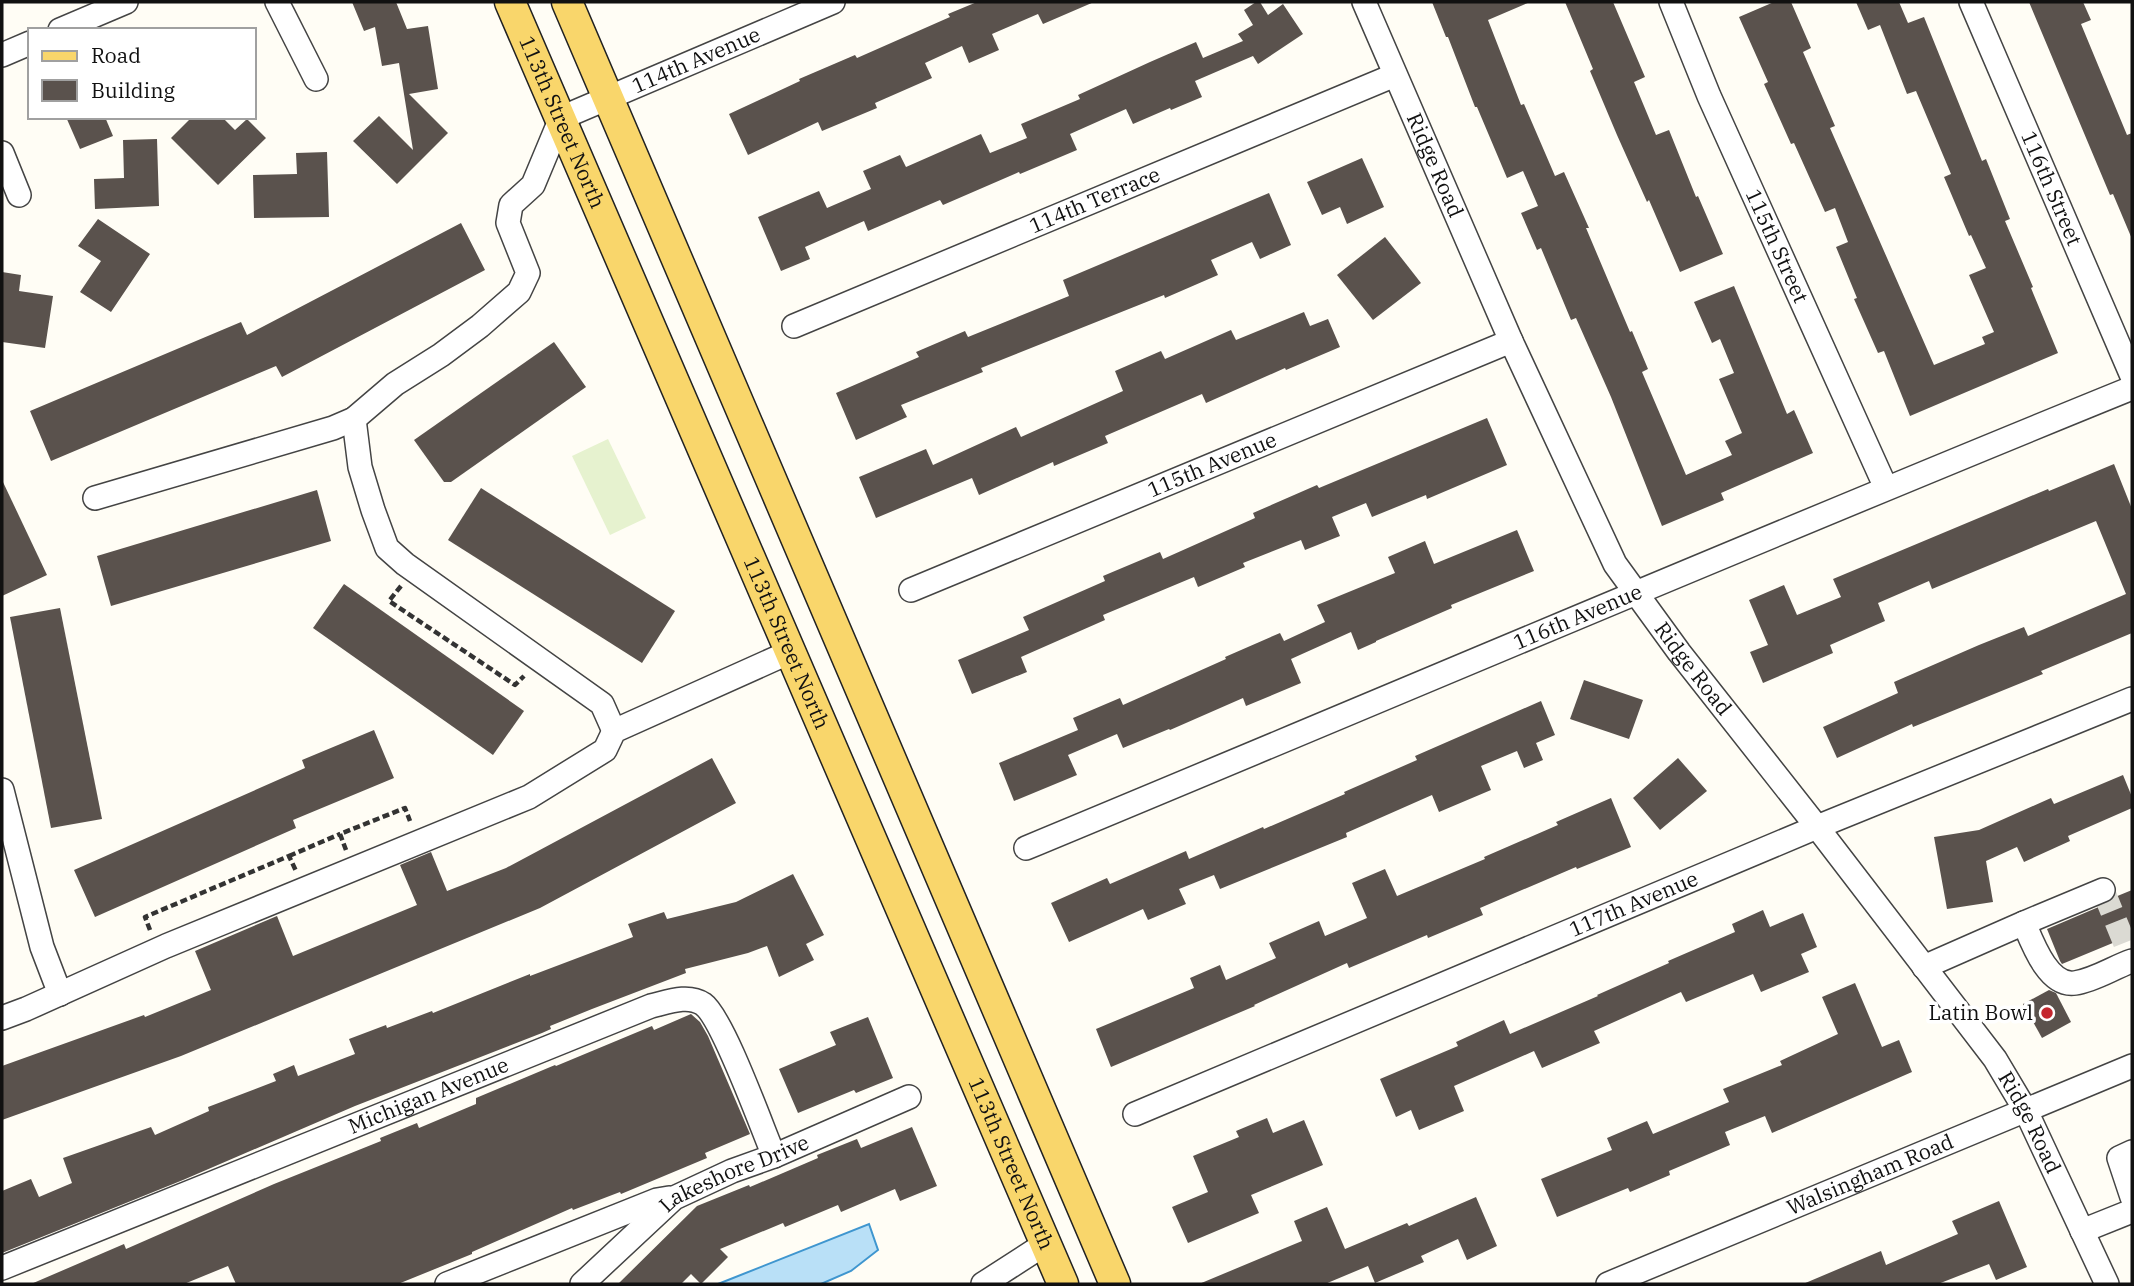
<svg xmlns="http://www.w3.org/2000/svg" width="2134" height="1286" viewBox="0 0 2134 1286" font-family="'IBM Plex Serif',serif">
	<style>
		.pitch { fill: #e6f2cf }
		.water { fill: #b9e0f7; stroke: #3f96cf; stroke-width: 2 }
		.building { fill: #5a524d }
		.lines { fill: none; stroke-linecap: round; stroke-linejoin: round }
		.minor-tunnel { stroke: #dbdad3; stroke-width: 23; stroke-dasharray: 23 11; stroke-linecap: butt }
		.minor-casing { stroke: #444; stroke-width: 26 }
		.major-casing { stroke: #222; stroke-width: 33 }
		.path { stroke: #333; stroke-width: 4.5; stroke-dasharray: 7 3.5; stroke-linecap: butt }
		.minor { stroke: #fff; stroke-width: 23 }
		.major { stroke: #f9d66b; stroke-width: 30 }
		.poi-dot { fill: #c4262e; stroke: #fff; stroke-width: 2.5 }
		.labels { text-anchor: middle; stroke-width: 7; stroke-linejoin: round; paint-order: stroke }
		.street-label { font-size: 21px; fill: #111; stroke: #fff }
		.poi-label { font-size: 21px; fill: #111; stroke: #fff; text-anchor: end }
	</style>
	<rect width="100%" height="100%" fill="#fffdf5"/>
	<!-- pitch -->
	<path class="pitch" d="M 608,439 L 646,518 L 610,535 L 572,456 Z"/>
	<!-- water -->
	<path class="water" d="M 869,1224 L 878,1250 L 851,1271 L 821,1284 L 718,1284 Z"/>
	<!-- building -->
	<g class="building">
		<path d="M 352,2 L 396,2 L 407,29 L 428,26 L 438,89 L 409,94 L 448,133 L 397,184 L 353,141 L 379,116 L 413,150 L 399,63 L 382,66 L 375,27 L 364,31 Z"/>
		<path d="M 977,2 L 1094,2 L 1043,24 L 1038,14 L 992,34 L 999,50 L 969,63 L 962,46 L 925,63 L 932,78 L 875,103 L 877,108 L 822,131 L 818,122 L 748,155 L 729,114 L 800,81 L 799,79 L 855,55 L 857,58 L 950,17 L 948,14 Z"/>
		<path d="M 1256,2 L 1260,2 L 1268,15 L 1283,4 L 1303,34 L 1258,64 L 1253,56 L 1195,81 L 1202,97 L 1171,110 L 1170,108 L 1133,124 L 1126,109 L 1070,134 L 1077,150 L 1020,174 L 1019,172 L 943,205 L 940,200 L 868,231 L 864,221 L 805,247 L 810,259 L 781,271 L 758,217 L 819,191 L 827,208 L 871,189 L 863,171 L 900,155 L 906,167 L 981,134 L 990,153 L 1027,138 L 1021,124 L 1080,99 L 1078,95 L 1150,62 L 1196,42 L 1203,58 L 1243,41 L 1238,34 L 1253,25 L 1244,10 Z"/>
		<path d="M 1432,2 L 1530,2 L 1488,20 L 1521,105 L 1524,104 L 1555,176 L 1564,172 L 1589,228 L 1586,228 L 1630,332 L 1632,331 L 1648,369 L 1642,372 L 1686,475 L 1732,455 L 1725,441 L 1742,433 L 1719,379 L 1734,373 L 1720,339 L 1712,343 L 1694,302 L 1734,286 L 1787,414 L 1794,410 L 1813,453 L 1721,493 L 1724,500 L 1662,526 L 1611,397 L 1576,318 L 1571,320 L 1541,248 L 1537,250 L 1521,213 L 1538,206 L 1523,171 L 1507,178 L 1477,107 L 1475,107 L 1448,37 L 1446,37 Z"/>
		<path d="M 1565,2 L 1613,2 L 1645,77 L 1634,82 L 1656,135 L 1669,130 L 1696,197 L 1698,196 L 1723,254 L 1680,272 L 1649,200 L 1647,202 L 1617,135 L 1590,71 L 1593,69 Z"/>
		<path d="M 1774,2 L 1791,2 L 1811,48 L 1803,52 L 1835,126 L 1830,128 L 1934,365 L 1985,344 L 1982,337 L 1994,332 L 1969,275 L 1986,268 L 1971,235 L 1969,236 L 1944,177 L 1951,174 L 1916,91 L 1907,94 L 1880,25 L 1868,30 L 1856,2 L 1899,2 L 1908,23 L 1924,17 L 1982,161 L 1986,159 L 2010,219 L 2005,221 L 2033,287 L 2031,288 L 2058,353 L 1910,416 L 1884,351 L 1878,353 L 1854,299 L 1857,298 L 1836,247 L 1848,242 L 1835,208 L 1825,212 L 1794,143 L 1791,144 L 1764,84 L 1768,82 L 1739,17 Z"/>
		<path d="M 2029,2 L 2083,2 L 2091,20 L 2081,24 L 2127,135 L 2132,133 L 2132,239 L 2113,194 L 2110,195 Z"/>
		<path d="M 66,117 L 105,117 L 113,136 L 80,149 Z"/>
		<path d="M 192,117 L 222,117 L 235,130 L 247,119 L 266,138 L 218,185 L 171,138 Z"/>
		<path d="M 157,139 L 159,206 L 95,209 L 94,179 L 124,178 L 123,140 Z"/>
		<path d="M 327,152 L 329,217 L 254,218 L 253,175 L 297,174 L 296,153 Z"/>
		<path d="M 1362,158 L 1384,207 L 1347,224 L 1340,207 L 1322,215 L 1307,182 Z"/>
		<path d="M 1269,193 L 1291,245 L 1260,259 L 1252,242 L 1211,260 L 1218,275 L 1165,298 L 1164,295 L 981,368 L 983,372 L 901,405 L 907,417 L 856,440 L 836,393 L 919,357 L 916,352 L 965,331 L 968,337 L 1069,296 L 1063,280 Z"/>
		<path d="M 98,219 L 150,254 L 111,312 L 80,292 L 101,261 L 78,246 Z"/>
		<path d="M 461,223 L 485,270 L 282,377 L 276,366 L 51,461 L 30,411 L 241,322 L 247,335 Z"/>
		<path d="M 1385,237 L 1421,283 L 1373,320 L 1337,275 Z"/>
		<path d="M 2,272 L 21,275 L 19,291 L 53,296 L 45,348 L 2,342 Z"/>
		<path d="M 1304,312 L 1310,326 L 1328,319 L 1340,347 L 1286,370 L 1285,368 L 1206,403 L 1202,394 L 1105,436 L 1108,443 L 1054,466 L 1053,462 L 979,495 L 972,478 L 876,518 L 859,477 L 926,449 L 933,465 L 1016,427 L 1021,437 L 1123,391 L 1115,371 L 1161,351 L 1165,359 L 1231,330 L 1236,340 Z"/>
		<path d="M 554,342 L 586,387 L 451,482 L 444,482 L 414,440 Z"/>
		<path d="M 1487,418 L 1507,465 L 1427,499 L 1426,495 L 1372,517 L 1366,503 L 1332,517 L 1340,536 L 1305,550 L 1301,540 L 1243,563 L 1245,567 L 1198,587 L 1194,577 L 1103,615 L 1105,620 L 1021,657 L 1027,672 L 972,694 L 958,660 L 1029,630 L 1023,617 L 1105,581 L 1103,576 L 1160,552 L 1163,559 L 1255,518 L 1253,513 L 1317,485 L 1319,488 Z"/>
		<path d="M 2114,464 L 2132,509 L 2132,633 L 2041,671 L 2043,674 L 1913,727 L 1912,724 L 1837,758 L 1823,727 L 1898,693 L 1894,682 L 1979,645 L 2024,627 L 2028,636 L 2126,594 L 2096,521 L 1932,589 L 1929,581 L 1878,603 L 1885,621 L 1830,645 L 1833,653 L 1763,683 L 1750,652 L 1768,645 L 1749,600 L 1784,585 L 1797,615 L 1841,597 L 1833,579 L 2048,489 L 2049,491 Z"/>
		<path d="M 2,480 L 47,575 L 2,596 Z"/>
		<path d="M 481,488 L 675,611 L 642,663 L 448,540 Z"/>
		<path d="M 317,490 L 331,541 L 111,606 L 97,556 Z"/>
		<path d="M 1517,530 L 1534,571 L 1451,605 L 1452,608 L 1376,641 L 1376,642 L 1358,650 L 1351,632 L 1291,659 L 1301,683 L 1246,706 L 1243,698 L 1170,730 L 1169,729 L 1123,748 L 1117,734 L 1068,755 L 1077,775 L 1014,801 L 999,763 L 1078,730 L 1073,718 L 1120,698 L 1123,705 L 1226,659 L 1225,657 L 1280,633 L 1284,641 L 1325,622 L 1317,605 L 1395,573 L 1388,557 L 1425,541 L 1434,564 Z"/>
		<path d="M 344,584 L 524,711 L 493,755 L 313,628 Z"/>
		<path d="M 60,608 L 102,819 L 51,828 L 10,617 Z"/>
		<path d="M 1584,680 L 1643,700 L 1629,739 L 1570,719 Z"/>
		<path d="M 1541,701 L 1555,735 L 1536,743 L 1543,760 L 1524,768 L 1517,751 L 1481,766 L 1491,790 L 1439,812 L 1432,795 L 1346,833 L 1347,837 L 1220,889 L 1214,875 L 1179,889 L 1186,904 L 1148,920 L 1143,909 L 1069,942 L 1051,903 L 1107,878 L 1110,884 L 1186,851 L 1189,859 L 1263,827 L 1264,829 L 1345,794 L 1344,792 L 1417,760 L 1415,756 Z"/>
		<path d="M 374,730 L 394,778 L 293,820 L 296,828 L 95,917 L 74,870 L 305,768 L 302,760 Z"/>
		<path d="M 712,758 L 736,803 L 540,908 L 181,1056 L 2,1120 L 2,1066 L 144,1015 L 145,1017 L 211,990 L 195,951 L 277,916 L 293,956 L 417,905 L 400,865 L 431,852 L 447,891 L 506,868 Z"/>
		<path d="M 1678,758 L 1707,791 L 1660,830 L 1633,798 Z"/>
		<path d="M 2123,775 L 2132,797 L 2132,808 L 2068,836 L 2070,841 L 2024,862 L 2017,847 L 1986,861 L 1993,902 L 1947,909 L 1934,837 L 1979,830 L 2051,798 L 2054,804 Z"/>
		<path d="M 1611,798 L 1631,847 L 1577,869 L 1576,867 L 1480,908 L 1483,915 L 1428,938 L 1427,935 L 1349,968 L 1347,963 L 1254,1005 L 1255,1006 L 1111,1067 L 1096,1029 L 1194,988 L 1190,978 L 1220,965 L 1226,980 L 1276,958 L 1269,943 L 1319,921 L 1325,936 L 1367,918 L 1352,883 L 1385,869 L 1397,896 L 1485,859 L 1484,857 L 1558,825 L 1556,822 Z"/>
		<path d="M 793,874 L 824,935 L 806,944 L 814,960 L 779,977 L 767,946 L 748,953 L 685,969 L 686,973 L 592,1009 L 550,1026 L 551,1029 L 542,1033 L 355,1106 L 183,1180 L 2,1253 L 2,1191 L 31,1179 L 39,1197 L 72,1183 L 63,1158 L 151,1127 L 155,1135 L 209,1111 L 208,1107 L 276,1081 L 273,1074 L 294,1065 L 298,1076 L 355,1054 L 349,1039 L 386,1025 L 387,1028 L 432,1011 L 433,1013 L 530,974 L 530,976 L 633,937 L 628,924 L 664,912 L 667,919 L 736,902 Z"/>
		<path d="M 2132,890 L 2132,935 L 2062,964 L 2060,961 L 2047,929 L 2108,903 L 2115,897 Z"/>
		<path d="M 1763,910 L 1770,927 L 1803,913 L 1817,947 L 1801,954 L 1809,972 L 1761,992 L 1753,974 L 1686,1002 L 1681,992 L 1594,1031 L 1600,1043 L 1542,1068 L 1534,1051 L 1454,1086 L 1464,1111 L 1419,1130 L 1411,1110 L 1396,1117 L 1380,1079 L 1458,1046 L 1456,1042 L 1504,1020 L 1510,1034 L 1598,996 L 1597,995 L 1669,963 L 1668,961 L 1735,932 L 1732,924 Z"/>
		<path d="M 1855,983 L 1882,1047 L 1899,1040 L 1912,1072 L 1772,1133 L 1765,1116 L 1725,1132 L 1730,1145 L 1669,1171 L 1670,1175 L 1630,1192 L 1628,1188 L 1557,1217 L 1541,1179 L 1612,1150 L 1607,1138 L 1647,1121 L 1653,1134 L 1729,1102 L 1723,1089 L 1782,1065 L 1780,1061 L 1838,1034 L 1822,997 Z"/>
		<path d="M 2049,990 L 2056,993 L 2071,1022 L 2042,1038 L 2023,1004 Z"/>
		<path d="M 691,1014 L 700,1022 L 708,1036 L 750,1134 L 705,1153 L 707,1158 L 621,1194 L 620,1192 L 573,1210 L 572,1208 L 472,1252 L 472,1254 L 398,1284 L 236,1284 L 228,1266 L 184,1284 L 31,1284 L 124,1244 L 126,1249 L 274,1184 L 381,1141 L 380,1138 L 417,1123 L 419,1128 L 476,1104 L 476,1098 L 555,1065 L 556,1066 L 652,1026 L 654,1030 Z"/>
		<path d="M 868,1017 L 893,1078 L 856,1093 L 854,1090 L 798,1113 L 779,1069 L 836,1045 L 830,1032 Z"/>
		<path d="M 1267,1118 L 1273,1133 L 1304,1120 L 1323,1165 L 1251,1195 L 1259,1213 L 1188,1243 L 1172,1207 L 1208,1192 L 1193,1156 L 1239,1137 L 1236,1131 Z"/>
		<path d="M 912,1127 L 937,1186 L 900,1201 L 895,1189 L 841,1212 L 838,1205 L 785,1227 L 783,1223 L 720,1249 L 728,1257 L 701,1284 L 691,1274 L 681,1284 L 618,1284 L 697,1206 L 749,1185 L 750,1187 L 818,1158 L 817,1155 L 857,1139 L 861,1148 Z"/>
		<path d="M 1476,1197 L 1497,1246 L 1467,1260 L 1458,1239 L 1421,1256 L 1424,1262 L 1375,1283 L 1368,1266 L 1325,1284 L 1199,1284 L 1302,1241 L 1294,1221 L 1327,1207 L 1345,1249 L 1407,1223 L 1409,1226 Z"/>
		<path d="M 1999,1201 L 2027,1267 L 1996,1280 L 1989,1264 L 1938,1284 L 1803,1284 L 1881,1251 L 1886,1265 L 1958,1234 L 1952,1221 Z"/>
	</g>
	<g class="lines">
		<!-- minor-tunnel -->
		<path class="minor-tunnel" d="M 2103,890 L 2132,961"/>
		<!-- minor casing -->
		<g class="minor-casing">
			<g id="minor">
				<path d="M 277,2 L 316,79"/>
				<path id="s1" d="M 1364,2 L 1511,341 L 1615,564 L 1679,652 L 1817,827 L 1995,1059 L 2026,1111 L 2107,1284"/>
				<path id="s2" d="M 1671,2 L 1709,96 L 1886,488"/>
				<path id="s3" d="M 1971,2 L 2132,376"/>
				<path d="M 60,30 L 126,2"/>
				<path d="M 2,55 L 30,43"/>
				<path d="M 2,153 L 19,195"/>
				<path id="s4" d="M 794,326 L 1395,75"/>
				<path d="M 354,419 L 360,467 L 373,510 L 387,548 L 405,564 L 602,704 L 614,731"/>
				<path id="s5" d="M 95,498 L 333,428 L 354,419 L 395,384 L 441,355 L 480,326 L 519,292 L 528,273 L 508,223 L 511,205 L 533,185 L 561,118 L 833,2"/>
				<path id="s6" d="M 911,590 L 1511,341"/>
				<path d="M 2,790 L 42,947 L 60,994"/>
				<path id="s7" d="M 1026,848 C 1395,695 1762,538 2132,388"/>
				<path d="M 2024,923 L 2103,890"/>
				<path d="M 1924,967 L 2024,923 C 2032,942 2048,987 2075,983 C 2095,980 2114,967 2132,961"/>
				<path d="M 2,1018 L 26,1009 L 166,946 L 529,797 L 605,750 L 614,731 L 790,652"/>
				<path id="s8" d="M 1135,1114 L 1817,827 L 2132,699"/>
				<path d="M 2132,1152 L 2119,1158 L 2132,1197"/>
				<path d="M 2082,1231 L 2132,1211"/>
				<path id="s9" d="M 2,1268 L 651,1006 C 668,1002 688,994 703,1004 C 723,1018 762,1128 774,1156"/>
				<path d="M 447,1284 L 657,1200 L 669,1198"/>
				<path id="s10" d="M 582,1284 L 674,1198 L 732,1171 L 774,1156 L 909,1097"/>
				<path d="M 983,1284 L 1045,1244"/>
				<path id="s11" d="M 1608,1284 L 2132,1066"/>
			</g>
		</g>
		<!-- major casing -->
		<g class="major-casing">
			<g id="major">
				<path id="s12" d="M 510,2 L 1063,1284"/>
				<path d="M 567,2 L 1115,1284"/>
			</g>
		</g>
		<!-- path -->
		<g class="path">
			<path d="M 401,586 L 389,601 L 515,685 L 524,676"/>
			<path d="M 346,850 L 340,834 L 405,808 L 410,821"/>
			<path d="M 289,856 L 340,834"/>
			<path d="M 150,930 L 145,917 L 289,856 L 296,871"/>
		</g>
		<!-- minor -->
		<use href="#minor" class="minor"/>
		<!-- major -->
		<use href="#major" class="major"/>
	</g>
	<!-- markers -->
	<circle class="poi-dot" cx="2047" cy="1013" r="7"/>
	<g class="labels">
		<!-- street labels -->
		<g class="street-label">
			<text dy="7" stroke="none"><textPath href="#s5" startOffset="822">114th Avenue</textPath></text>
			<text dy="7" stroke="none"><textPath href="#s12" startOffset="131">113th Street North</textPath></text>
			<text dy="7" stroke="none"><textPath href="#s1" startOffset="178">Ridge Road</textPath></text>
			<text dy="7" stroke="none"><textPath href="#s3" startOffset="203">116th Street</textPath></text>
			<text dy="7" stroke="none"><textPath href="#s4" startOffset="326">114th Terrace</textPath></text>
			<text dy="7" stroke="none"><textPath href="#s2" startOffset="266">115th Street</textPath></text>
			<text dy="7" stroke="none"><textPath href="#s6" startOffset="326">115th Avenue</textPath></text>
			<text dy="7" stroke="none"><textPath href="#s7" startOffset="598">116th Avenue</textPath></text>
			<text dy="7" stroke="none"><textPath href="#s12" startOffset="698">113th Street North</textPath></text>
			<text dy="7" stroke="none"><textPath href="#s1" startOffset="746">Ridge Road</textPath></text>
			<text dy="7" stroke="none"><textPath href="#s8" startOffset="541">117th Avenue</textPath></text>
			<text dy="7" stroke="none"><textPath href="#s9" startOffset="460">Michigan Avenue</textPath></text>
			<text dy="7" stroke="none"><textPath href="#s1" startOffset="1312">Ridge Road</textPath></text>
			<text dy="7" stroke="none"><textPath href="#s12" startOffset="1265">113th Street North</textPath></text>
			<text dy="7" stroke="none"><textPath href="#s10" startOffset="191">Lakeshore Drive</textPath></text>
			<text dy="7" stroke="none"><textPath href="#s11" startOffset="284">Walsingham Road</textPath></text>
		</g>
		<!-- poi labels -->
		<g class="poi-label">
			<text x="2033" y="1020">Latin Bowl</text>
		</g>
	</g>
	<!-- border -->
	<rect width="2134" height="1286" fill="none" stroke="#111111" stroke-width="7"/>
	<!-- legend -->
	<rect x="28" y="28" width="228" height="91" fill="#ffffff" stroke="#a0a0a0" stroke-width="2"/>
	<rect x="42" y="51" width="35" height="10" fill="#f9d66b" stroke="#a0a0a0" stroke-width="2"/>
	<text x="91" y="63" font-size="21" fill="#111111">Road</text>
	<rect x="42" y="80" width="35" height="21" fill="#5a524d" stroke="#a0a0a0" stroke-width="2"/>
	<text x="91" y="98" font-size="21" fill="#111111">Building</text>
</svg>
